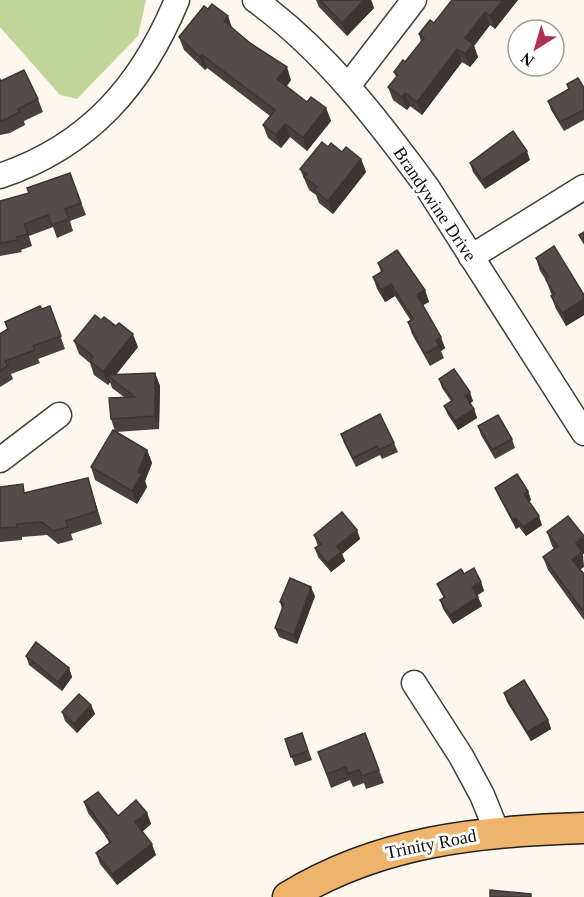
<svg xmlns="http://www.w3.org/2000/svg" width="584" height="897" viewBox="0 0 584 897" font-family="Georgia,serif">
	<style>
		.forest { fill: #c1d59a }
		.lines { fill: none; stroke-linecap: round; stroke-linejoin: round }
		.minor-casing { stroke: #404040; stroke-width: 27 }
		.major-casing { stroke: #1e1e1e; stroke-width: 33 }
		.minor { stroke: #fff; stroke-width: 24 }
		.major { stroke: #efb46c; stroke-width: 30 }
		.wall { fill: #484140 }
		.shaded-wall { fill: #3b3534 }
		.building { fill: #544c4a; stroke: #3b3534; stroke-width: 1.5 }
		.labels { text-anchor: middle; stroke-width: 6; stroke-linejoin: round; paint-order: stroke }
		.street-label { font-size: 18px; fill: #0d0d0d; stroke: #fff }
	</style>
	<rect width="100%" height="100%" fill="#fef7ed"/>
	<!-- forest -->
	<path class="forest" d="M 0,0 L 146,0 L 138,36 L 77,99 L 60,95 L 0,27 Z"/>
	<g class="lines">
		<!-- minor casing -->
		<g class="minor-casing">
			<g id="minor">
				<path d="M 255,0 C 324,50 377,119 427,187 L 584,433"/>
				<path d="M 348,86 L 414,0"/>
				<path d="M 0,176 C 89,146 142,85 177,0"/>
				<path d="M 471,257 L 584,187"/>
				<path d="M 0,460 L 59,415"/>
				<path d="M 414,683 L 461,756 L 482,795 L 497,832"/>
			</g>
		</g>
		<!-- major casing -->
		<g class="major-casing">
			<path id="major" d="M 288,897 C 379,841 479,831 584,828"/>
		</g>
		<!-- minor -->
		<use href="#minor" class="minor"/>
		<!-- major -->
		<use href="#major" class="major"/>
	</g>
	<!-- wall -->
	<g class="wall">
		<path d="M 316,0 L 371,0 L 374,8 L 347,36 L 319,7 Z"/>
		<path d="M 518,0 L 495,29 L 490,25 L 474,46 L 478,57 L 470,67 L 462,62 L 422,115 L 410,106 L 407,110 L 393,100 L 388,87 L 396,77 L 394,72 L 405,62 L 421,42 L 419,34 L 434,23 Z"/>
		<path d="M 208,9 L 228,16 L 232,28 L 291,80 L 287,86 L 307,102 L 326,108 L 331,121 L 307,151 L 290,137 L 281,148 L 268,138 L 263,125 L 270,116 L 207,68 L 205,70 L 184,50 L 179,37 Z"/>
		<path d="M 0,79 L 1,81 L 38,99 L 43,112 L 24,121 L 25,125 L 10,133 L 0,135 Z"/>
		<path d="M 567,84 L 584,88 L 584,120 L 564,131 L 551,110 L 548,101 L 569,89 Z"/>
		<path d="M 328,147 L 361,159 L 366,172 L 333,214 L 319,203 L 316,195 L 309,190 L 300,169 Z"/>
		<path d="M 530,160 L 485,189 L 473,172 L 470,163 Z"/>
		<path d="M 70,173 L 86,215 L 70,221 L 73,231 L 57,238 L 53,227 L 29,236 L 32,246 L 21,250 L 22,252 L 0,256 L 0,201 L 29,193 Z"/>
		<path d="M 536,258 L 584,295 L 584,315 L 566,326 L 556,309 L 551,296 L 552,296 L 546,280 L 540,271 Z"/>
		<path d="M 378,263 L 425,290 L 429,302 L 423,305 L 445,348 L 441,351 L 444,358 L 430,366 L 412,334 L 408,322 L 411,321 L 395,296 L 385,302 L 377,289 L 373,277 L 381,272 Z"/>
		<path d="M 50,306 L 65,349 L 38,359 L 40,363 L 11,374 L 13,379 L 0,387 L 0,334 L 42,309 Z"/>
		<path d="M 74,341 L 138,347 L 116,375 L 155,373 L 160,386 L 159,429 L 116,432 L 147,450 L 152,463 L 145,481 L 147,487 L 137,504 L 95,480 L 91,467 L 115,431 L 111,419 L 124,397 L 112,388 L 110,382 L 108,385 L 94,375 L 90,363 L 79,354 Z"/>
		<path d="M 439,379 L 473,401 L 470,404 L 474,409 L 477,418 L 458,430 L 448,415 L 444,406 L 451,401 L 442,388 Z"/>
		<path d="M 478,426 L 512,439 L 515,448 L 495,459 L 481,435 Z"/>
		<path d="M 341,434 L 394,443 L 398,452 L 382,459 L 380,455 L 356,467 L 344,443 Z"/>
		<path d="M 0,487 L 26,493 L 92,492 L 102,524 L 71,534 L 73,540 L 58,544 L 47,535 L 22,537 L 22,540 L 0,542 Z"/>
		<path d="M 495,488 L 528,491 L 531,500 L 529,501 L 542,525 L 526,536 L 519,527 L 516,529 L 499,497 Z"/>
		<path d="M 357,530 L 360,539 L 342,554 L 345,561 L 331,572 L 318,557 L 315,548 L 318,546 L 314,535 Z"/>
		<path d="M 547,532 L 583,554 L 580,570 L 584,574 L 584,620 L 548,570 L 543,557 L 554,549 L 552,546 Z"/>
		<path d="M 464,574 L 481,582 L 484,591 L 477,595 L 482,606 L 453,624 L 443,609 L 440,600 L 444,598 L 441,593 L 437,584 Z"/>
		<path d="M 315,596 L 297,644 L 279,637 L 275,628 L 282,609 L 280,602 Z"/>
		<path d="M 26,656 L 69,668 L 72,677 L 62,691 L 29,665 Z"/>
		<path d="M 504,693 L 548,720 L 551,729 L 531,741 L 507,702 Z"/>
		<path d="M 91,705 L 95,714 L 77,733 L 65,721 L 62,712 Z"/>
		<path d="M 302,733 L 312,760 L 295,766 L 285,739 Z"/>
		<path d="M 365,733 L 384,783 L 366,789 L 364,783 L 353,787 L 350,780 L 331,788 L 318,752 Z"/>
		<path d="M 84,802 L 118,816 L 147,813 L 151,824 L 142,831 L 156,855 L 117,885 L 100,864 L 96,853 L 109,843 L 107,838 L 88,813 Z"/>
	</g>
	<!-- shaded-wall -->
	<g class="shaded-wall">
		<path d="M 364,0 L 371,0 L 374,8 L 347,36 L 342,23 Z"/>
		<path d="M 503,0 L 518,0 L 495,29 L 490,16 Z"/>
		<path d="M 485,12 L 490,25 L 474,46 L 478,57 L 470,67 L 465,54 L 465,38 Z"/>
		<path d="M 228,16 L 232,29 L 224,21 Z"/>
		<path d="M 457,49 L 462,62 L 422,115 L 417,102 Z"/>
		<path d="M 202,55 L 207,68 L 205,70 L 200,57 Z"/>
		<path d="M 287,67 L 291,80 L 282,92 L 277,79 Z"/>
		<path d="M 405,93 L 410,106 L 407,110 L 402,97 Z"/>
		<path d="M 326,108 L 331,121 L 307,151 L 303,138 Z"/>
		<path d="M 285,124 L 290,137 L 281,148 L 276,135 Z"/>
		<path d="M 527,151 L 530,160 L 485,189 L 482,180 Z"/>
		<path d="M 361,159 L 366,172 L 333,214 L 328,201 Z"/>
		<path d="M 391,284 L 395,296 L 385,302 L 381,290 Z"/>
		<path d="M 425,290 L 429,302 L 421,306 L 417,295 Z"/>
		<path d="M 584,299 L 584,315 L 566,326 L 562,313 Z"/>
		<path d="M 133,334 L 138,347 L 112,379 L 107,375 L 110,382 L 108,385 L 103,372 Z"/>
		<path d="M 441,337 L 445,348 L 441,351 L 436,340 Z"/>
		<path d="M 155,373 L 160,386 L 159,429 L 155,416 Z"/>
		<path d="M 470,392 L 473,401 L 468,405 L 465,396 Z"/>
		<path d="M 474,409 L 477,418 L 458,430 L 455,421 Z"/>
		<path d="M 147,450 L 152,463 L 145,481 L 147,487 L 137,504 L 132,491 L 138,472 Z"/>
		<path d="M 88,478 L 92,492 L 102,524 L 97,511 Z"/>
		<path d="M 528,491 L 531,500 L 527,503 L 524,494 Z"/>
		<path d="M 539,516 L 542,525 L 526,536 L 523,527 Z"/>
		<path d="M 516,518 L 519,527 L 516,529 L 513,520 Z"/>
		<path d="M 357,530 L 360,539 L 342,554 L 345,561 L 331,572 L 327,563 L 337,546 Z"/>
		<path d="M 584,537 L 584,554 L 583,554 L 584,567 L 576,573 L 572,560 L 576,543 Z"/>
		<path d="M 481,582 L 484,591 L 476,596 L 472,587 Z"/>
		<path d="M 311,587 L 315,596 L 297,644 L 294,635 Z"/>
		<path d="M 478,597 L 482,606 L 453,624 L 450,615 Z"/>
		<path d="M 69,668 L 72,677 L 62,691 L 58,682 Z"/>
		<path d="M 91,705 L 95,714 L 77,733 L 74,724 Z"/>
		<path d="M 548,720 L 551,729 L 531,741 L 527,732 Z"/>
		<path d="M 147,813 L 151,824 L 140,834 L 135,822 Z"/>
		<path d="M 152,844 L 156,855 L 117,885 L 112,874 Z"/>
	</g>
	<!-- building -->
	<g class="building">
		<path d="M 320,0 L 364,0 L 342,23 Z"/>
		<path d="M 452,0 L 503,0 L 490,16 L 485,12 L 465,38 L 473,44 L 465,54 L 457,49 L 417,102 L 405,93 L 402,97 L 388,87 L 398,75 L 394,72 L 403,60 L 405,62 L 424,38 L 419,34 L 430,20 L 434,23 Z"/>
		<path d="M 212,4 L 228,16 L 224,21 L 250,43 L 287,67 L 277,79 L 307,102 L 311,97 L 326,108 L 303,138 L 285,124 L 276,135 L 263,125 L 275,110 L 202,55 L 200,57 L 179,37 L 204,6 L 208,9 Z"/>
		<path d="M 24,70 L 38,99 L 18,109 L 20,112 L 5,120 L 0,121 L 0,79 L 1,81 Z"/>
		<path d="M 578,78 L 584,88 L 584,110 L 560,122 L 548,101 L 569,89 L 567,84 Z"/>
		<path d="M 513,131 L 527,151 L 482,180 L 470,163 Z"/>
		<path d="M 322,142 L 328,147 L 331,143 L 342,152 L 346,147 L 361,159 L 328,201 L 314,190 L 317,187 L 304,177 L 307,174 L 300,169 Z"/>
		<path d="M 70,173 L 81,203 L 65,209 L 69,219 L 52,225 L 48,215 L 24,224 L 28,234 L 17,237 L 18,240 L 0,243 L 0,201 L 29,193 L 27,188 Z"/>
		<path d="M 584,232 L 584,243 L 579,235 Z"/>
		<path d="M 554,246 L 584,295 L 584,299 L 562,313 L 551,296 L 555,294 L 546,280 L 548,277 L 536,258 Z"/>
		<path d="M 397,250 L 425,290 L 417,295 L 441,337 L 436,340 L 439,346 L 425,354 L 408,322 L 413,319 L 391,284 L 381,290 L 373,277 L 383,271 L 378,263 Z"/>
		<path d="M 40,306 L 42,309 L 50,306 L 61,336 L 33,346 L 35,350 L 5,361 L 8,366 L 0,371 L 0,334 L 8,329 L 5,322 Z"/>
		<path d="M 95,315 L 101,320 L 104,317 L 116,326 L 119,323 L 133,334 L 103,372 L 90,361 L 93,356 L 74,341 Z"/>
		<path d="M 454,369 L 470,392 L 465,396 L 474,409 L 455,421 L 444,406 L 453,400 L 439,379 Z"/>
		<path d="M 155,373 L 155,416 L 111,419 L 109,398 L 135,397 L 107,375 Z"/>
		<path d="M 380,414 L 394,443 L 379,450 L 377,446 L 353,458 L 341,434 Z"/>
		<path d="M 498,415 L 512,439 L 492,450 L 478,426 Z"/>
		<path d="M 113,430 L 147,450 L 138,472 L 142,474 L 132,491 L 91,467 Z"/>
		<path d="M 517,474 L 528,491 L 524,494 L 539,516 L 523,527 L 516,518 L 513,520 L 495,488 Z"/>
		<path d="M 88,478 L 97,511 L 66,521 L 68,527 L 53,531 L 42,522 L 17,524 L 17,527 L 0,528 L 0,487 L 23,484 L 24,493 Z"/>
		<path d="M 342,512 L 357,530 L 337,546 L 341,552 L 327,563 L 315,548 L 321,544 L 314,535 Z"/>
		<path d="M 568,516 L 584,536 L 576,543 L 582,552 L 572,560 L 584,574 L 584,608 L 582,610 L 543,557 L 558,546 L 547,532 Z"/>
		<path d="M 474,568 L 481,582 L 472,587 L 478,597 L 450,615 L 440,600 L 445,597 L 437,584 L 461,569 L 464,574 Z"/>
		<path d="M 290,578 L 311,587 L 294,635 L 275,628 L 284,604 L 280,602 Z"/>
		<path d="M 36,642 L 69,668 L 58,682 L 26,656 Z"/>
		<path d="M 524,680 L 548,720 L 527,732 L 504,693 Z"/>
		<path d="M 79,694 L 91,705 L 74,724 L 62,712 Z"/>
		<path d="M 302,733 L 308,751 L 291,757 L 285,739 Z"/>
		<path d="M 365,733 L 379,770 L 362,776 L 359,770 L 348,774 L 346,767 L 327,774 L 318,752 Z"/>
		<path d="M 98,792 L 118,816 L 136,800 L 147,813 L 135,822 L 152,844 L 112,874 L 96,853 L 111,842 L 106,836 L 108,834 L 84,802 Z"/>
		<path d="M 490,890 L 531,894 L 531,897 L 490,897 Z"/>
	</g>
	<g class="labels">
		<!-- street labels -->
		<g class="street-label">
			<text transform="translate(435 204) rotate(56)" y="6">Brandywine Drive</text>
			<text transform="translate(431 844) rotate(-11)" y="6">Trinity Road</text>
		</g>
	</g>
	<!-- north arrow -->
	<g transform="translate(536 48) rotate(217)"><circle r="28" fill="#ffffff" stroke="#9e9e9e" stroke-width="1.5"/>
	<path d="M0-4.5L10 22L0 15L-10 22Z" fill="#b32e50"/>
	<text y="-9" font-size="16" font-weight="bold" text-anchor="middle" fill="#0d0d0d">N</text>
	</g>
</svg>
